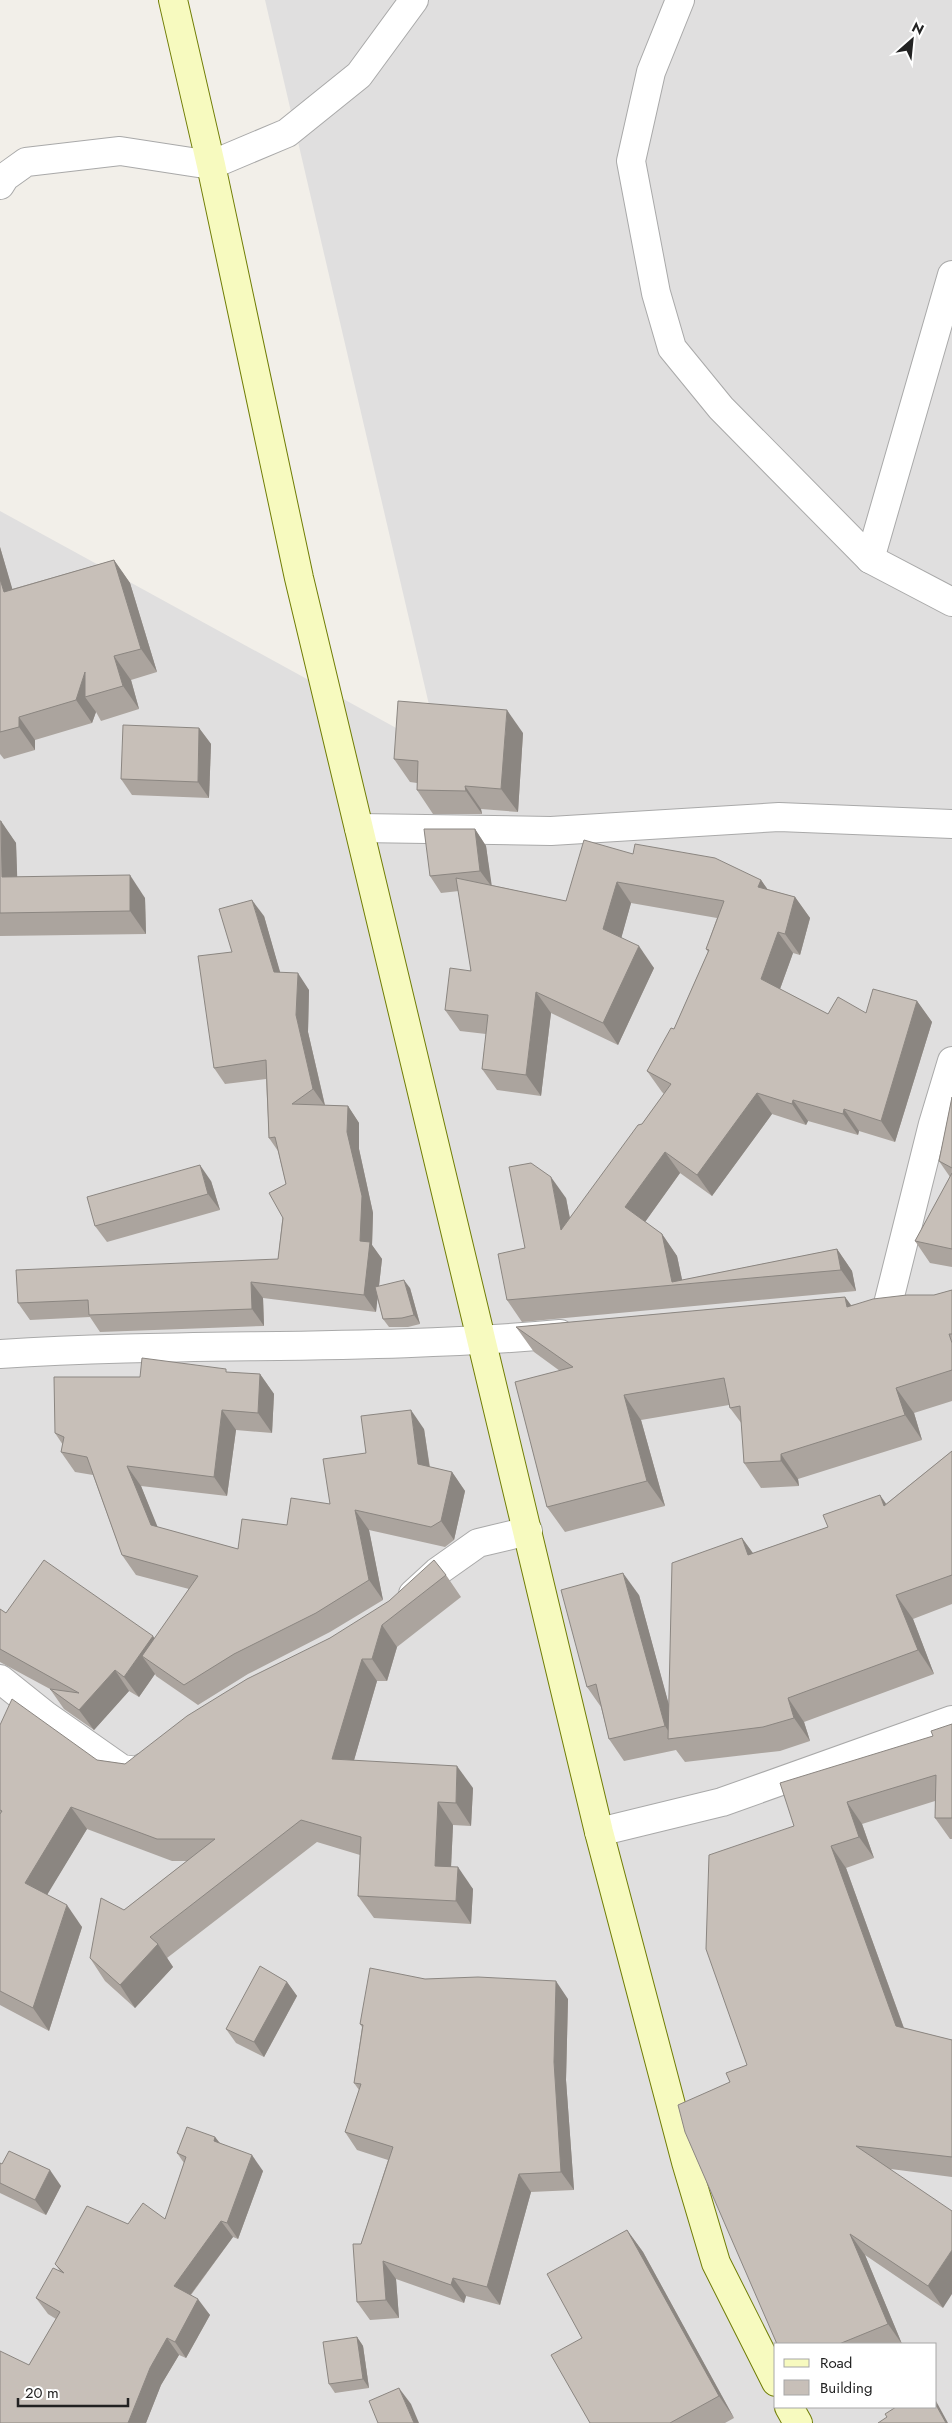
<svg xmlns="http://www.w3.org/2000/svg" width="952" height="2423" viewBox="0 0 952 2423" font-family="Jost,sans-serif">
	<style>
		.residential { fill: #e0dfdf; fill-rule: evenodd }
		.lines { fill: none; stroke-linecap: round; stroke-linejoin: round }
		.minor-casing { stroke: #a9a9a9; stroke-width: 30 }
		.secondary-casing { stroke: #707d05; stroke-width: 30 }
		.minor { stroke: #fff; stroke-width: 28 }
		.secondary { stroke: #f7fabf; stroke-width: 28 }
		.wall { fill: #aba49e }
		.shaded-wall { fill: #8b8681 }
		.building { fill: #c7bfb8; stroke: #8b8681 }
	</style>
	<rect width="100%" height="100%" fill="#f2efe9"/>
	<!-- residential -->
	<path class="residential" d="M 265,0 L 952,0 L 952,2423 L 0,2423 L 0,511 L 440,752 ZM 776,2344 L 936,2344 L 936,2407 L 776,2407 Z"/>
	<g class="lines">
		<!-- minor casing -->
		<g class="minor-casing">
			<g id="minor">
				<path d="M 680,0 L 651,72 L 631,161 L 656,293 L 672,348 L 721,408 L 870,559 L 952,602"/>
				<path d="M 0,185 L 5,177 L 26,162 L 120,151 L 211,165 L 287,133 L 359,75 L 414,0"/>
				<path d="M 870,559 L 952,275"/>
				<path d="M 359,828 L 551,831 L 779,817 L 952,824"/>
				<path d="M 888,1304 L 933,1124 L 952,1061"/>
				<path d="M 0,1354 C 187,1342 374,1351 560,1334"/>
				<path d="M 413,1594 L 437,1572 L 478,1543 L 528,1531"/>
				<path d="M 0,1679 L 45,1715 L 122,1769 L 137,1771 L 144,1767"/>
				<path d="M 599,1832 L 722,1802 L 952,1720"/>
			</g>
		</g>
		<!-- secondary casing -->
		<g class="secondary-casing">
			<g id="secondary">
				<path d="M 173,0 L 211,165 L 299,578 L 599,1832 L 686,2162 L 716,2263 L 776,2382"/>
				<path d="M 789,2407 L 798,2423"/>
			</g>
		</g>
		<!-- minor -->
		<use href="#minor" class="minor"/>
		<!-- secondary -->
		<use href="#secondary" class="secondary"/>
	</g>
	<!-- wall -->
	<g class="wall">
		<path d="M 0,547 L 12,589 L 114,560 L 130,583 L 157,672 L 131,680 L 139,709 L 101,721 L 96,712 L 92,723 L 35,740 L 35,750 L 4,759 L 0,754 Z"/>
		<path d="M 199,728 L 211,744 L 209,798 L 132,795 L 121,779 Z"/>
		<path d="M 523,733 L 518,812 L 481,809 L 482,814 L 433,814 L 417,790 L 417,783 L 410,782 L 394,759 Z"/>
		<path d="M 0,821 L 16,843 L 17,877 L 145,898 L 146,934 L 0,936 Z"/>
		<path d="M 475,829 L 486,846 L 491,885 L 566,901 L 633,854 L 761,880 L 767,889 L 795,897 L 810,918 L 800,955 L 793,953 L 780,989 L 828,1014 L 866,1013 L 917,1001 L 932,1022 L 895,1142 L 859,1131 L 858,1135 L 808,1121 L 806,1125 L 772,1114 L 712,1196 L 680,1173 L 645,1222 L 662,1234 L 677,1256 L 682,1280 L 837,1249 L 852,1271 L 856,1291 L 522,1322 L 507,1300 L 525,1248 L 566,1198 L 570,1218 L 642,1124 L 664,1094 L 662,1092 L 647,1071 L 674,1029 L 708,952 L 706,949 L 717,918 L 631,903 L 621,938 L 654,968 L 618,1045 L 551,1013 L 541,1096 L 497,1090 L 482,1069 L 486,1034 L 460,1031 L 445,1010 L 471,971 L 459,891 L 441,893 L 430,876 Z"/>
		<path d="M 264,916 L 280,973 L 309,990 L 308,1032 L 325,1105 L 348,1106 L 359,1123 L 359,1149 L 373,1213 L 372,1245 L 382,1259 L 379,1286 L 410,1288 L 420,1324 L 408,1327 L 389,1327 L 383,1319 L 377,1298 L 376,1312 L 263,1298 L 264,1326 L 100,1332 L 90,1317 L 30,1320 L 18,1303 L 278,1259 L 286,1184 L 278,1151 L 269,1138 L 266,1079 L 225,1084 L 214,1068 L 232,952 Z"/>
		<path d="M 952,1097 L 952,1267 L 930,1263 L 915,1241 L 950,1177 L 939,1161 Z"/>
		<path d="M 211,1181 L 220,1210 L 107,1242 L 95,1226 Z"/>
		<path d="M 952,1290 L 952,1401 L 914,1413 L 922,1440 L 798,1479 L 799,1486 L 761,1488 L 744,1463 L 742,1424 L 730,1408 L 729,1405 L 641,1420 L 665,1506 L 565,1532 L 547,1507 L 560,1371 L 534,1352 L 516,1327 L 845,1297 L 851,1305 L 934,1295 Z"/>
		<path d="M 229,1373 L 260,1374 L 274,1394 L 272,1433 L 236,1430 L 227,1496 L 141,1486 L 157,1527 L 238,1549 L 330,1504 L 366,1453 L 424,1429 L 430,1467 L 452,1472 L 465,1491 L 454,1540 L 445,1547 L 369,1530 L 383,1600 L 330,1632 L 248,1674 L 198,1705 L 156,1676 L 155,1674 L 139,1697 L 129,1691 L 94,1730 L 64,1709 L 50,1689 L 0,1662 L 0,1609 L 6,1613 L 155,1638 L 189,1589 L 136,1575 L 122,1555 L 93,1475 L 75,1472 L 61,1452 L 63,1445 L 55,1433 L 140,1377 Z"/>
		<path d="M 952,1451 L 952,1604 L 913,1619 L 934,1674 L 804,1722 L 810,1741 L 780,1751 L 685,1762 L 676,1750 L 624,1761 L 609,1739 L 601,1707 L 587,1687 L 639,1595 L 669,1706 L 742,1538 L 753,1553 L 828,1527 L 886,1504 Z"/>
		<path d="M 446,1575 L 461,1597 L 397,1647 L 387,1681 L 377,1681 L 354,1760 L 473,1788 L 471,1826 L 453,1825 L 451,1867 L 473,1889 L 471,1924 L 374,1918 L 358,1896 L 360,1855 L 317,1842 L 167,1958 L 173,1967 L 135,2008 L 105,1981 L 90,1958 L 124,1910 L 187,1861 L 172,1861 L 87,1829 L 47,1894 L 82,1927 L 49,2031 L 0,2005 L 0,1725 L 97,1760 L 125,1764 L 330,1638 Z"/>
		<path d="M 952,1724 L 952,1839 L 950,1839 L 935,1818 L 935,1801 L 862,1824 L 874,1858 L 846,1868 L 904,2028 L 952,2040 L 952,2177 L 891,2169 L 943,2308 L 865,2255 L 902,2344 L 777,2344 L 730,2082 L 747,2065 L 794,1826 Z"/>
		<path d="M 425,1979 L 568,1999 L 566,2080 L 574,2190 L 531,2192 L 500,2305 L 466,2296 L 464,2303 L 396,2279 L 399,2318 L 370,2320 L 357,2302 L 361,2244 L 388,2160 L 357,2150 L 345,2132 L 359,2090 L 354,2083 L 362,2027 L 360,2024 Z"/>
		<path d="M 287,1982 L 297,1996 L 264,2057 L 236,2043 L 226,2029 Z"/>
		<path d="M 215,2137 L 220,2143 L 263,2171 L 238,2239 L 233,2237 L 191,2295 L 210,2315 L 186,2358 L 179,2355 L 161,2385 L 146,2423 L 0,2423 L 29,2365 L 56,2319 L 48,2314 L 36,2298 L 60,2271 L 55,2264 L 128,2224 L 165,2219 L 184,2163 L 177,2153 Z"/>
		<path d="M 0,2163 L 2,2164 L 61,2186 L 46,2215 L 0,2193 Z"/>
		<path d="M 627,2230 L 643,2252 L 734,2418 L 725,2423 L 590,2423 L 582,2338 Z"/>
		<path d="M 357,2337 L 363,2346 L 369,2388 L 335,2393 L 329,2384 Z"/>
	</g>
	<!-- shaded-wall -->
	<g class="shaded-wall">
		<path d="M 0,547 L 20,615 L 4,592 L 0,579 Z"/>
		<path d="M 114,560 L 130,583 L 157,672 L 141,649 Z"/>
		<path d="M 114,656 L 131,680 L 139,709 L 123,686 Z"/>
		<path d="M 85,672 L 85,697 L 96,712 L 92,723 L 76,700 Z"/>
		<path d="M 507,710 L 523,733 L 518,812 L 501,789 Z"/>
		<path d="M 19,717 L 35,740 L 35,750 L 19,727 Z"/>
		<path d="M 199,728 L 211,744 L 209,798 L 198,782 Z"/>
		<path d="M 465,786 L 481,809 L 482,814 L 466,791 Z"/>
		<path d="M 1,821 L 16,843 L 18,899 L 2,877 Z"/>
		<path d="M 475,829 L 486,846 L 492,887 L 480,871 Z"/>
		<path d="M 130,875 L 145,898 L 146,934 L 130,911 Z"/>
		<path d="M 761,880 L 776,901 L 758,887 Z"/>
		<path d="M 617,882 L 631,903 L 618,950 L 603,929 Z"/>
		<path d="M 795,897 L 810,918 L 800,955 L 785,934 Z"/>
		<path d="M 252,900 L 264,916 L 285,989 L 274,972 Z"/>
		<path d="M 778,932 L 793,953 L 776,1000 L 761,979 Z"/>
		<path d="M 639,946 L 654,968 L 618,1045 L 603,1023 Z"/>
		<path d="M 298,973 L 309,990 L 308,1032 L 325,1106 L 313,1089 L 296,1015 Z"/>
		<path d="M 536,992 L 551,1013 L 541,1096 L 526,1075 Z"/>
		<path d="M 917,1001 L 932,1022 L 895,1142 L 881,1121 Z"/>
		<path d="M 757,1093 L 772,1114 L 712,1196 L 697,1175 Z"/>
		<path d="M 793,1100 L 808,1121 L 806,1125 L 792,1104 Z"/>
		<path d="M 348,1106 L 359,1123 L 359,1149 L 373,1213 L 372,1245 L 382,1259 L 376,1312 L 364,1295 L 360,1241 L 347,1132 Z"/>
		<path d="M 844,1109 L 859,1131 L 858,1135 L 843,1114 Z"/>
		<path d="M 665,1152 L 680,1173 L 640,1229 L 625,1207 Z"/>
		<path d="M 200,1165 L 211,1181 L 220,1210 L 208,1194 Z"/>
		<path d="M 551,1177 L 566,1198 L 576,1251 L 561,1230 Z"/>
		<path d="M 662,1234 L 677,1256 L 683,1284 L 672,1282 Z"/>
		<path d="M 837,1249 L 852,1271 L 856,1291 L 841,1270 Z"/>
		<path d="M 404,1280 L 410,1288 L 420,1324 L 414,1315 Z"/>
		<path d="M 251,1282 L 263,1298 L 264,1326 L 252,1309 Z"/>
		<path d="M 845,1297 L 863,1322 L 847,1307 Z"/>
		<path d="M 260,1374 L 274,1394 L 272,1433 L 258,1413 Z"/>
		<path d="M 896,1388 L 914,1413 L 922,1440 L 905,1415 Z"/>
		<path d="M 624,1395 L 641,1420 L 665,1506 L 647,1481 Z"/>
		<path d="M 222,1410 L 236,1430 L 227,1496 L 214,1477 Z"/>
		<path d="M 411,1410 L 424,1429 L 432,1484 L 418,1464 Z"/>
		<path d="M 781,1454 L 798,1479 L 799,1486 L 781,1461 Z"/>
		<path d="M 127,1466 L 141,1486 L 165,1545 L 151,1525 Z"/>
		<path d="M 452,1472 L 465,1491 L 454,1540 L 441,1521 Z"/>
		<path d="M 880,1495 L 896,1518 L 884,1506 Z"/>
		<path d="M 355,1510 L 369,1530 L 383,1600 L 369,1580 Z"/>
		<path d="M 742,1538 L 759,1562 L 748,1555 Z"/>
		<path d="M 623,1573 L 639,1595 L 678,1738 L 673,1738 L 665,1726 Z"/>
		<path d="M 896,1595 L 913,1619 L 934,1674 L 918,1650 Z"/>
		<path d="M 382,1625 L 397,1647 L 387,1681 L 372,1659 Z"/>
		<path d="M 153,1636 L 168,1657 L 142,1656 L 155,1674 L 139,1697 L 124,1677 Z"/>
		<path d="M 362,1659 L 377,1681 L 348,1781 L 332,1759 Z"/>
		<path d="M 115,1670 L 129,1691 L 94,1730 L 79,1710 Z"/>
		<path d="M 788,1698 L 804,1722 L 810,1741 L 794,1718 Z"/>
		<path d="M 457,1766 L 473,1788 L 471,1826 L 456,1803 Z"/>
		<path d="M 438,1802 L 453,1825 L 450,1888 L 435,1866 Z"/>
		<path d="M 847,1802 L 862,1824 L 874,1858 L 859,1837 Z"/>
		<path d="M 71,1807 L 87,1829 L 41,1905 L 25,1883 Z"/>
		<path d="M 831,1846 L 846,1868 L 911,2048 L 896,2026 Z"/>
		<path d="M 458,1867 L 473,1889 L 471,1924 L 456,1901 Z"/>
		<path d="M 67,1905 L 82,1927 L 49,2031 L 33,2008 Z"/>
		<path d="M 158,1944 L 173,1967 L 135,2008 L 120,1985 Z"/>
		<path d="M 556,1981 L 568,1999 L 566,2080 L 574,2190 L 561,2172 L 554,2062 Z"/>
		<path d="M 287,1982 L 297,1996 L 264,2057 L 254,2042 Z"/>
		<path d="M 215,2137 L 227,2153 L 214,2141 Z"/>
		<path d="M 252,2155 L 263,2171 L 238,2239 L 227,2223 Z"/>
		<path d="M 50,2170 L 61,2186 L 46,2215 L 35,2200 Z"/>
		<path d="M 519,2174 L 531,2192 L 500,2305 L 487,2287 Z"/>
		<path d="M 221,2221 L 233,2237 L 185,2302 L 174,2286 Z"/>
		<path d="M 627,2230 L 643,2252 L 734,2418 L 719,2396 Z"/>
		<path d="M 850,2234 L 865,2255 L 902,2344 L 888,2324 Z"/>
		<path d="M 952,2250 L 952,2294 L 943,2308 L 928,2286 Z"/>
		<path d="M 383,2261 L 396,2279 L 399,2318 L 386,2300 Z"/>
		<path d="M 453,2278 L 466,2296 L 464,2303 L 451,2285 Z"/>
		<path d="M 198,2299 L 210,2315 L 186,2358 L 175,2342 Z"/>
		<path d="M 357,2337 L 363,2346 L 369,2388 L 363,2379 Z"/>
		<path d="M 167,2338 L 179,2355 L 161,2385 L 146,2423 L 128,2423 L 150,2368 Z"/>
		<path d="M 399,2388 L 411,2404 L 419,2423 L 414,2423 Z"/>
		<path d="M 936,2401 L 948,2423 L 946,2423 L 936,2405 Z"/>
	</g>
	<!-- building -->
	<g class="building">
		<path d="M 114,560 L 141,649 L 114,656 L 123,686 L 85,697 L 85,672 L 76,700 L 19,717 L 19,727 L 0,732 L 0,579 L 4,592 Z"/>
		<path d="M 398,701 L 507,710 L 501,789 L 465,786 L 466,791 L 417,790 L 418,761 L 394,759 Z"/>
		<path d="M 123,725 L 199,728 L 198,782 L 121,779 Z"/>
		<path d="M 0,821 L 1,821 L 2,877 L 130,875 L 130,911 L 0,913 Z"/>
		<path d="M 424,829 L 475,829 L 480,871 L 430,876 Z"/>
		<path d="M 584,840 L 633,854 L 635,844 L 715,858 L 761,880 L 758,887 L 795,897 L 785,934 L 778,932 L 761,979 L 828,1014 L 838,997 L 866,1013 L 873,989 L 917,1001 L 881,1121 L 844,1109 L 843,1114 L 793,1100 L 792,1104 L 757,1093 L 697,1175 L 665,1152 L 625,1207 L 662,1234 L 672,1282 L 837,1249 L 841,1270 L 507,1300 L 498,1254 L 525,1248 L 509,1167 L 531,1163 L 551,1177 L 561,1230 L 638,1125 L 642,1124 L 671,1084 L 647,1071 L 671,1028 L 674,1029 L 709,950 L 706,949 L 724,901 L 617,882 L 603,929 L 639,946 L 603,1023 L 536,992 L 526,1075 L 482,1069 L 488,1015 L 445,1010 L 450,968 L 471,971 L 456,878 L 566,901 Z"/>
		<path d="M 252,900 L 274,972 L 298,973 L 296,1015 L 313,1089 L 292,1104 L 348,1106 L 347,1132 L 362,1196 L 360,1241 L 370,1242 L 364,1295 L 251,1282 L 252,1309 L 89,1315 L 88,1300 L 18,1303 L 16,1270 L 278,1259 L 283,1218 L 269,1193 L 286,1184 L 275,1137 L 269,1138 L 266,1060 L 214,1068 L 198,956 L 232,952 L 219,909 Z"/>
		<path d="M 952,1097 L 952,1168 L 939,1161 Z"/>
		<path d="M 200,1165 L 208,1194 L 95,1226 L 87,1197 Z"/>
		<path d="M 952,1173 L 952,1249 L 915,1241 Z"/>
		<path d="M 404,1280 L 414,1315 L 402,1318 L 383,1319 L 375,1287 Z"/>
		<path d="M 952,1290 L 952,1334 L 949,1334 L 952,1343 L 952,1370 L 896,1388 L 905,1415 L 781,1454 L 781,1461 L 744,1463 L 740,1406 L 730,1408 L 724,1378 L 624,1395 L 647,1481 L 547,1507 L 515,1382 L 573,1367 L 516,1327 L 845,1297 L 847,1307 L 873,1299 L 907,1295 L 934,1295 Z"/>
		<path d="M 142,1358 L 226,1369 L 226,1372 L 260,1374 L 258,1413 L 222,1410 L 214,1477 L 127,1466 L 151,1525 L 238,1549 L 242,1519 L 287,1525 L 291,1498 L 330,1504 L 323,1459 L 366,1453 L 361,1416 L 411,1410 L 418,1464 L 452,1472 L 441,1521 L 431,1527 L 355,1510 L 369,1580 L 316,1613 L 234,1654 L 184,1685 L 142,1656 L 198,1576 L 122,1555 L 87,1457 L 61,1452 L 64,1437 L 55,1433 L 54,1377 L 140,1377 Z"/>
		<path d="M 952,1451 L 952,1575 L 896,1595 L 918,1650 L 788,1698 L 794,1718 L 763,1727 L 668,1739 L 672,1563 L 742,1538 L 748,1555 L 828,1527 L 823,1515 L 880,1495 L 884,1506 Z"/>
		<path d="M 44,1560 L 153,1636 L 124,1677 L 115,1670 L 79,1710 L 50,1689 L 79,1693 L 0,1649 L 0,1609 L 6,1613 Z"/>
		<path d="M 434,1560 L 446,1575 L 382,1625 L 372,1659 L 362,1659 L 332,1759 L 457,1766 L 456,1803 L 438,1802 L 435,1866 L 458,1867 L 456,1901 L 358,1896 L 361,1837 L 301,1820 L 150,1937 L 158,1944 L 120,1985 L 90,1958 L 101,1898 L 124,1910 L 215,1839 L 157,1839 L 71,1807 L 25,1883 L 67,1905 L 33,2008 L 0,1991 L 0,1814 L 2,1811 L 0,1810 L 0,1725 L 12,1699 L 97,1760 L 125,1764 L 187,1716 L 247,1679 L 330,1638 L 389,1601 Z"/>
		<path d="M 623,1573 L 665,1726 L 609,1739 L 596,1684 L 587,1687 L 561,1590 Z"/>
		<path d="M 952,1724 L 952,1818 L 935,1818 L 936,1775 L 847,1802 L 859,1837 L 831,1846 L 896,2026 L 952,2040 L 952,2157 L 856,2146 L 952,2211 L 952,2250 L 928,2286 L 850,2234 L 888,2324 L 839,2344 L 777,2344 L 685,2132 L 678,2105 L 730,2082 L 726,2073 L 747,2065 L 706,1949 L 709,1855 L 794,1826 L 780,1783 L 933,1736 L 931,1731 Z"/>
		<path d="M 260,1966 L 287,1982 L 254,2042 L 226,2029 Z"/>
		<path d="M 370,1968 L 425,1979 L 478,1977 L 556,1981 L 554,2062 L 561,2172 L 519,2174 L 487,2287 L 453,2278 L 451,2285 L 383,2261 L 386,2300 L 357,2302 L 353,2244 L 361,2244 L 393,2147 L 345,2132 L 361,2084 L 354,2083 L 363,2025 L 360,2024 Z"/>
		<path d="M 187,2127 L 215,2137 L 214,2141 L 252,2155 L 227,2223 L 221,2221 L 174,2286 L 198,2299 L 175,2342 L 167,2338 L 150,2368 L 128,2423 L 0,2423 L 0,2351 L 29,2365 L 60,2312 L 36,2298 L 53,2268 L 64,2273 L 55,2264 L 87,2206 L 128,2224 L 143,2203 L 165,2219 L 186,2157 L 177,2153 Z"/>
		<path d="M 9,2151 L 50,2170 L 35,2200 L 0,2183 L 0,2163 L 2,2164 Z"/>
		<path d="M 627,2230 L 719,2396 L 670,2423 L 590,2423 L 551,2355 L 582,2338 L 547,2274 Z"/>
		<path d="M 357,2337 L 363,2379 L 329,2384 L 323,2342 Z"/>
		<path d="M 399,2388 L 414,2423 L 378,2423 L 369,2401 Z"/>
		<path d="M 936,2405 L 946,2423 L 878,2423 L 887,2417 L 885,2414 L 896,2407 L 936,2407 Z"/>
	</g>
	<!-- legend -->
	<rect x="774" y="2343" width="162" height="65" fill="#ffffff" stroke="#a7a7a7"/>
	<rect x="784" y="2359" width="25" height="8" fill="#f7fabf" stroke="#a7a7a7"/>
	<text x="820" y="2368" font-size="15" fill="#222222">Road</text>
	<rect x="784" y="2380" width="25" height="15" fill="#c7bfb8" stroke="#a7a7a7"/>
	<text x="820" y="2393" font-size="15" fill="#222222">Building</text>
	<!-- north arrow -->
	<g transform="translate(912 40) rotate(27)" stroke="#ffffff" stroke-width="4" paint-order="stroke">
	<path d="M0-4L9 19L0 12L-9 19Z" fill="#222222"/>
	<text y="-8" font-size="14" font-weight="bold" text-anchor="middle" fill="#222222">N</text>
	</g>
	<!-- scale -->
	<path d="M18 2398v8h110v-8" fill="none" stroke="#222222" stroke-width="2.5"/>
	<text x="25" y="2398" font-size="15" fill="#222222" stroke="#ffffff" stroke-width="4" paint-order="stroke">20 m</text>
</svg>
